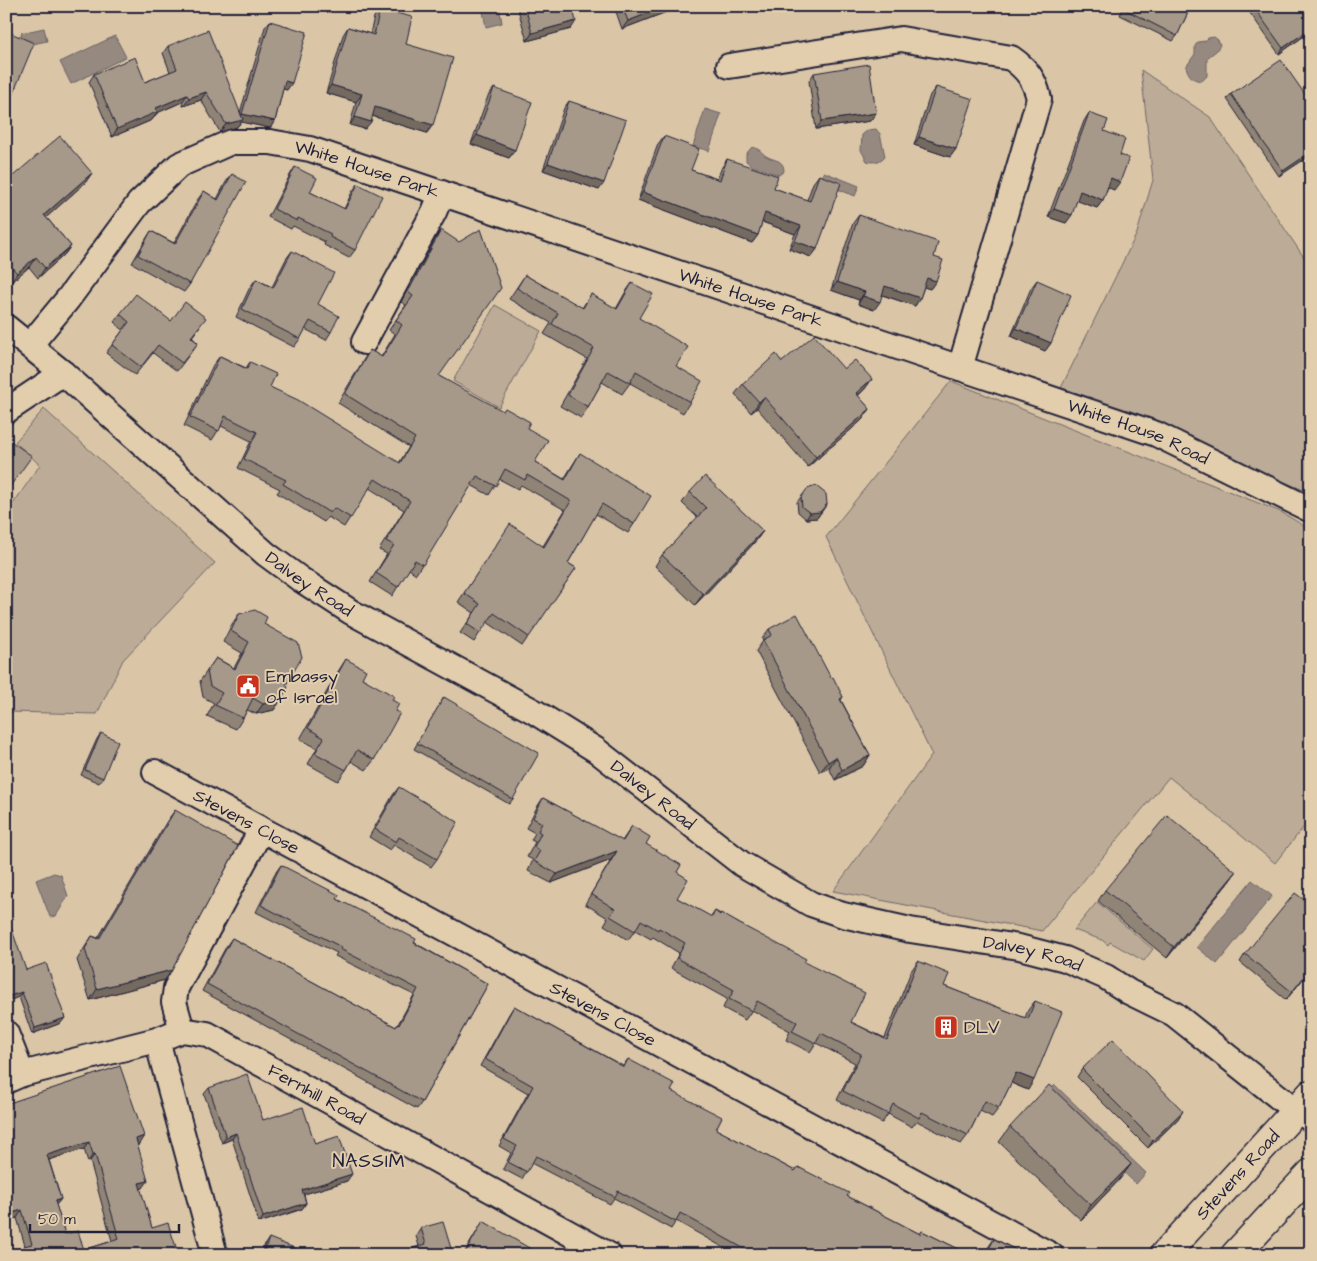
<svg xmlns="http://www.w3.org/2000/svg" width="1317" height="1261" viewBox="0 0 1317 1261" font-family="'Architects Daughter',sans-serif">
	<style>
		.green { fill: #bcab96; stroke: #6f6668 }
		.water { fill: #968980; stroke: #686064 }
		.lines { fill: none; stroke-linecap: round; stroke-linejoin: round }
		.minor-casing { stroke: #22223b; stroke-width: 28 }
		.secondary-casing { stroke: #22223b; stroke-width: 31 }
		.minor { stroke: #e2cdac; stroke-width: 24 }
		.secondary { stroke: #e2cdac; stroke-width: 28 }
		.wall { fill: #908476; stroke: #22223b; fill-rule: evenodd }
		.shaded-wall { fill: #756b60; stroke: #22223b }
		.building { fill: #a79989; stroke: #22223b; fill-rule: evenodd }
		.labels { text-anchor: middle; stroke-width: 4; stroke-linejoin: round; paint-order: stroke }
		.street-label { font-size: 18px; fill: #22223b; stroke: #e2cdac }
		.poi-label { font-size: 18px; fill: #22223b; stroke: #e2cdac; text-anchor: start }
		.neighbourhood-label { font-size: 19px; letter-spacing: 1px; fill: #22223b; stroke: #e2cdac }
	</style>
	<rect width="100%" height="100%" fill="#dac6a7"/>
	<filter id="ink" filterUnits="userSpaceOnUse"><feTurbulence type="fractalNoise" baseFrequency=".02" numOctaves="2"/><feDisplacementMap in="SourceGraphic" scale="10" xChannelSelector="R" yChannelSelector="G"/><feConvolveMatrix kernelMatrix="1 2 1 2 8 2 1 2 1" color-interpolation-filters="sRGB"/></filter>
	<g filter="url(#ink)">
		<!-- green -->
		<g class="green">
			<path d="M 1141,70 L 1210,117 L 1311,268 L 1311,493 L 1060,390 L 1137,233 L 1153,180 Z"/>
			<path d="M 495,305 L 541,331 L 499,407 L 453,381 Z"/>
			<path d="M 951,381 L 1281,512 L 1311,530 L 1311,818 L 1275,863 L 1169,777 L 1042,931 L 833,891 L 932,755 L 826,537 Z"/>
			<path d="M 44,409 L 215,563 L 123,660 L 97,714 L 6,712 L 6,514 L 40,465 L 15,442 Z"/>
			<path d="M 1097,902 L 1153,949 L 1144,961 L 1110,942 L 1108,945 L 1102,940 L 1074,930 Z"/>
		</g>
		<!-- water -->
		<g class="water">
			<path d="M 482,6 L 499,6 L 502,23 L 486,27 Z"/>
			<path d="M 44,28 L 47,41 L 23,46 L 21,33 Z"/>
			<path d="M 115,36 L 126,57 L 71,84 L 60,62 Z"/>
			<path d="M 1214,37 L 1218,40 L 1220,45 L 1216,51 L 1207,58 L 1207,76 L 1202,81 C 1192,80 1189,76 1186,67 L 1195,54 L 1195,46 L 1198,42 L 1205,41 L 1208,38 Z"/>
			<path d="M 705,109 L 721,114 L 709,151 L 693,146 Z"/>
			<path d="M 876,129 L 880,134 L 885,156 C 880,162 874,163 867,161 L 861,150 L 862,135 L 868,130 Z"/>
			<path d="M 752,147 C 760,149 761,152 766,156 C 774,161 784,159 784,171 L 779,175 L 752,166 L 746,161 L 746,154 Z"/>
			<path d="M 824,172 L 859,186 L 855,196 L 820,182 Z"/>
			<path d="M 54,873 L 61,875 L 68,896 L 56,916 L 50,917 L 36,880 Z"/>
			<path d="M 1252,880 L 1272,896 L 1217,964 L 1197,947 Z"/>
			<path d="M 1055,1085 L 1146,1173 L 1136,1184 L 1045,1096 Z"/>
		</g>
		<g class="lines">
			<!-- minor casing -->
			<g class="minor-casing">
				<g id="minor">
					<path d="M 729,66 L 901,39 L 1011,58 C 1027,69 1035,80 1039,99 L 960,368"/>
					<path id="s1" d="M 6,327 L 63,373 L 266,554 L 300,579 L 351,612 L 535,712 L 596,750 L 742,864 L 811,904 L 843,915 L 910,930 L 1019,947 L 1065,959 L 1106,977 L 1129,992 L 1174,1014 L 1295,1110 L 1311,1119"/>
					<path d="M 364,342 L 434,212 L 442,193"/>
					<path id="s2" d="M 30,345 L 68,299 L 139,203 L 179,165 L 231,142 L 270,142 L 310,149 L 1156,434 L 1311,510"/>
					<path d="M 6,411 L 63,373"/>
					<path id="s3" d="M 155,772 L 1051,1255"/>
					<path d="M 182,1030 L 174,1002 L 176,988 L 261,830"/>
					<path d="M 6,1033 L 22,1074"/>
					<path d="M 157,1040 L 215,1255"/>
					<path id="s4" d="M 6,1081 L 22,1074 L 157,1040 L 182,1030 L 207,1034 L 609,1255"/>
				</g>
			</g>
			<!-- secondary casing -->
			<g class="secondary-casing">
				<g id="secondary">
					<path id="s5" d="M 1164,1255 L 1311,1094"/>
					<path d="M 1235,1255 L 1311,1173"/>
				</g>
			</g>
			<!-- minor -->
			<use href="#minor" class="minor"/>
			<!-- secondary -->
			<use href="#secondary" class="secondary"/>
		</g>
		<!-- wall -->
		<g class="wall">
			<path d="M 517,6 L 572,6 L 571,29 L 527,41 Z"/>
			<path d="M 614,6 L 672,6 L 669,11 L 622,29 Z"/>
			<path d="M 1124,6 L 1191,6 L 1177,36 L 1173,41 L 1120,15 Z"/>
			<path d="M 1245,6 L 1311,6 L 1311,31 L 1279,54 Z"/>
			<path d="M 380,9 L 406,44 L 427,133 L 372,116 L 365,129 L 350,125 L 356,102 L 326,93 L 343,35 L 348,27 L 370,34 L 374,17 Z"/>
			<path d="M 270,21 L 287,90 L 283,89 L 275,121 L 270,128 L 241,122 L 237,127 L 220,132 L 201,100 L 183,106 L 182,102 L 157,113 L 152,120 L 112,137 L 89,82 L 94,74 L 145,82 L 170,72 L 163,53 L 168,46 L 240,113 L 265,27 Z"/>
			<path d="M 814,73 L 876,113 L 870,121 L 816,129 L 809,81 Z"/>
			<path d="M 936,87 L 956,149 L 950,157 L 914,145 L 930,95 Z"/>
			<path d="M 494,88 L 515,150 L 509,158 L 471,144 L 488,96 Z"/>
			<path d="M 1231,94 L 1311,103 L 1311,155 L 1279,176 L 1227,99 Z"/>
			<path d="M 569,101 L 599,190 L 543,170 L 564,108 Z"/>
			<path d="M 1089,113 L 1104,131 L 1120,155 L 1114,190 L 1108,187 L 1103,200 L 1097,208 L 1077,200 L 1066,223 L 1048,217 L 1084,121 Z"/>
			<path d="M 664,136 L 691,170 L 717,179 L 722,167 L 727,159 L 774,188 L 807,200 L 813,183 L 819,175 L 817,249 L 811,257 L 789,249 L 795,234 L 762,222 L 758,235 L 752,243 L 638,200 L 658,144 Z"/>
			<path d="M 295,167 L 310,192 L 344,209 L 352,192 L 358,184 L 355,250 L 349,258 L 324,245 L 325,242 L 293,226 L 291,229 L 268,217 L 290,175 Z"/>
			<path d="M 6,169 L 13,176 L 92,173 L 85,183 L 46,217 L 71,246 L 64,255 L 38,278 L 29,267 L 10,283 L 6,279 Z"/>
			<path d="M 232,174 L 190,284 L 184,292 L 132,263 L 146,239 L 151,231 L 174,243 L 198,199 L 204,191 L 217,199 L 226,182 Z"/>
			<path d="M 859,215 L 934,257 L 936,281 L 930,289 L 924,287 L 920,298 L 915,306 L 882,295 L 874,310 L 858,304 L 859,300 L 831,290 L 853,223 Z"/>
			<path d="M 441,230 L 439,376 L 527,428 L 535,462 L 564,479 L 580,453 L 634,524 L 628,533 L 596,514 L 568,563 L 576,568 L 522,646 L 487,622 L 474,642 L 460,633 L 474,613 L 458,602 L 504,534 L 543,546 L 565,510 L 521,485 L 518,489 L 499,479 L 489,495 L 471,485 L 416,574 L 409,569 L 392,596 L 370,582 L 387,554 L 379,550 L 404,510 L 369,488 L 344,527 L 328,517 L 324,522 L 277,493 L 280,489 L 238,468 L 251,441 L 221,426 L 212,440 L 184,426 L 213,365 L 220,356 L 246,368 L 250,362 L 270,387 L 399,463 L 409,447 L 338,403 L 364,359 L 370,350 L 381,357 L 395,334 L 389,330 L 406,305 L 401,302 L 435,239 Z"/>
			<path d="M 292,251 L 331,332 L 326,340 L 305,329 L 300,339 L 294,347 L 236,317 L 250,287 L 256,279 L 272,287 L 286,259 Z"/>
			<path d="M 525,275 L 582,308 L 591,294 L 616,309 L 625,293 L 632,283 L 639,318 L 676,366 L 690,402 L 683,413 L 630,383 L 622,394 L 602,382 L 588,407 L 581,418 L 560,406 L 587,359 L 544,334 L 551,323 L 509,299 Z"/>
			<path d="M 1037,280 L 1051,343 L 1045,351 L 1011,336 L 1031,288 Z"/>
			<path d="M 120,314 L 171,321 L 200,326 L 192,337 L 198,343 L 177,371 L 153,353 L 135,375 L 106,353 L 123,330 L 114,322 Z"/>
			<path d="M 782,362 L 844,369 L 872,379 L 864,390 L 858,396 L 870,409 L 862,420 L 808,467 L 757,408 L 751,413 L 735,394 L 743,384 Z"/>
			<path d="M 690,492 L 763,531 L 755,542 L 695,605 L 655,566 L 662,555 L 698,518 L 682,503 Z"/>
			<path d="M 801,497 L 827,504 L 817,518 L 806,519 L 798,512 L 797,502 Z"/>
			<path d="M 239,614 L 264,624 L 286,685 L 281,700 L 274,710 L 256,714 L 247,710 L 243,718 L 236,729 L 207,716 L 214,703 L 203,697 L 200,681 L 216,658 L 234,668 L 242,653 L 223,642 L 232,624 Z"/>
			<path d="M 769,629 L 831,678 L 843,697 L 841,700 L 870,755 L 863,766 L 835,780 L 829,768 L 820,772 L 756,651 L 763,641 L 762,639 Z"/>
			<path d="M 346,659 L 362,678 L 392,700 L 395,711 L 374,760 L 366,770 L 351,761 L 346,770 L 338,781 L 308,764 L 317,748 L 300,739 L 339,670 Z"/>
			<path d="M 444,697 L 513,799 L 509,804 L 414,749 Z"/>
			<path d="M 101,733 L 103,778 L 99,783 L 81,775 L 97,739 Z"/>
			<path d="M 399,787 L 437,859 L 431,867 L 394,845 L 390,850 L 369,837 L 393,795 Z"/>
			<path d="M 543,798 L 622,841 L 632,826 L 646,844 L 677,872 L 677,898 L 711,917 L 715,911 L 738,923 L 804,962 L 851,1022 L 885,1038 L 911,971 L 918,961 L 944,986 L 1025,1018 L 1028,1010 L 1035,1001 L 1028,1090 L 1011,1083 L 999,1108 L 992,1117 L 980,1111 L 968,1135 L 961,1144 L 917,1121 L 912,1127 L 888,1114 L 882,1123 L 837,1100 L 855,1063 L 816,1043 L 810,1052 L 786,1040 L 790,1031 L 752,1010 L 745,1020 L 723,1008 L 727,999 L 671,968 L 679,953 L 653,937 L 651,939 L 635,930 L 628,940 L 604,925 L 608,918 L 585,904 L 611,860 L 551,883 L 528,871 L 533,860 L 527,857 L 535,842 L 531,840 L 535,833 L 526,828 L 537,807 Z"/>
			<path d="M 175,810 L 172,970 L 165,980 L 90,1000 L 77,960 L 85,947 L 92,936 L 98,938 L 167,821 Z"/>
			<path d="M 281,865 L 337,899 L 488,984 L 422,1102 L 417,1109 L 202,991 L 227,945 L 232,938 L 396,1027 L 398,1024 L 414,995 L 335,956 L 337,953 L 256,912 L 276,872 Z"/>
			<path d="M 1236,872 L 1228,883 L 1167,958 L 1098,901 L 1105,890 Z"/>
			<path d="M 1311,905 L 1311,969 L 1286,1000 L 1240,962 L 1245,954 Z"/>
			<path d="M 26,970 L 61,1023 L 32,1034 L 19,997 Z"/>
			<path d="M 514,1006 L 623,1066 L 628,1059 L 671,1091 L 716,1129 L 795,1171 L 798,1167 L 847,1196 L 920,1234 L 922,1231 L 971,1255 L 737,1255 L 676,1221 L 671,1229 L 614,1198 L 610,1204 L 531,1163 L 522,1179 L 503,1169 L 511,1153 L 499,1146 L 528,1093 L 480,1066 L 509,1014 Z"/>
			<path d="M 1082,1069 L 1178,1119 L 1148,1148 L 1077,1077 Z"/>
			<path d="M 209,1088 L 263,1120 L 315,1144 L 347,1181 L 304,1194 L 306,1203 L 302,1209 L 259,1223 L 232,1139 L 222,1143 L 204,1094 Z"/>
			<path d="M 6,1104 L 139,1144 L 138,1144 L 143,1188 L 140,1189 L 152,1228 L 174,1255 L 20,1255 L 19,1254 L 25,1246 L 17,1218 L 7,1221 L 6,1219 ZM 84,1149 L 88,1162 L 90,1161 L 112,1241 L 84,1250 L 65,1234 L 56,1205 L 61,1199 L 49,1160 Z"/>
			<path d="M 1010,1127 L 1131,1164 L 1120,1179 L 1081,1220 L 999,1142 Z"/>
			<path d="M 483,1221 L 534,1255 L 463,1255 Z"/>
			<path d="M 421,1228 L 453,1255 L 407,1255 L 411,1249 L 419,1246 L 416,1236 Z"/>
			<path d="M 269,1238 L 295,1255 L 261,1255 L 265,1244 Z"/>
			<path d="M 994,1239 L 1026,1255 L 985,1255 L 989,1246 Z"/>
		</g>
		<!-- shaded-wall -->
		<g class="shaded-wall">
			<path d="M 667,6 L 672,6 L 669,11 L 622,29 L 628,21 Z"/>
			<path d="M 576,21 L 571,29 L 527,41 L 532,33 Z"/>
			<path d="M 1311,28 L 1311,31 L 1279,54 L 1283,48 Z"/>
			<path d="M 285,81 L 292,83 L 287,90 L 280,88 Z"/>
			<path d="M 331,85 L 362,94 L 356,102 L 326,93 Z"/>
			<path d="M 206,92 L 201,100 L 183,106 L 189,98 Z"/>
			<path d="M 187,95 L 182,102 L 157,113 L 152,120 L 112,137 L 117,129 L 156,108 Z"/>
			<path d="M 375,107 L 433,125 L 427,133 L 369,115 Z"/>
			<path d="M 876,113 L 870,121 L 816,129 L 822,121 Z"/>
			<path d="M 242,114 L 275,121 L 270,128 L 241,122 L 237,127 L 220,132 L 226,124 L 238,121 Z"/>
			<path d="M 355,117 L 371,122 L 365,129 L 350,125 Z"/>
			<path d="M 477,135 L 515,150 L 509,158 L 471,144 Z"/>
			<path d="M 919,137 L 956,149 L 950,157 L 914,145 Z"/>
			<path d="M 1311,152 L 1311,155 L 1279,176 L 1283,171 Z"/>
			<path d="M 548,163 L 604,183 L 599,190 L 543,170 Z"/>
			<path d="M 92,173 L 85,183 L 38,225 L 44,215 Z"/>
			<path d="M 1111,178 L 1120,182 L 1114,190 L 1105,186 Z"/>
			<path d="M 1080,191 L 1103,200 L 1097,208 L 1075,200 Z"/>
			<path d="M 643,192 L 758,235 L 752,243 L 638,200 Z"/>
			<path d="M 1054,209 L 1072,215 L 1066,223 L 1048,217 Z"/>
			<path d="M 765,213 L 801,226 L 795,234 L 760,221 Z"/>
			<path d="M 795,241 L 817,249 L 811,257 L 789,249 Z"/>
			<path d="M 71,246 L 64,255 L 38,278 L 45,268 Z"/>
			<path d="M 36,257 L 29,267 L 10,283 L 17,273 Z"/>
			<path d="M 927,278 L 936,281 L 930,289 L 921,286 Z"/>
			<path d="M 837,282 L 865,292 L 859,300 L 831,290 Z"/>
			<path d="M 885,286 L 920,298 L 915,306 L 880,294 Z"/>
			<path d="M 863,296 L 880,302 L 874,310 L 858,304 Z"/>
			<path d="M 1016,328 L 1051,343 L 1045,351 L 1011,336 Z"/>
			<path d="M 872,379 L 864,390 L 848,404 L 856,393 Z"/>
			<path d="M 764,397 L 757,408 L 751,413 L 759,402 Z"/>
			<path d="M 870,409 L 862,420 L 808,467 L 816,457 Z"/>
			<path d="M 827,504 L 817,518 L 806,519 L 810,513 Z"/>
			<path d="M 763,531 L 755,542 L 695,605 L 703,594 Z"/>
			<path d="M 281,700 L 274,710 L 256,714 L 263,704 Z"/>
			<path d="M 870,755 L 863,766 L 835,780 L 842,770 Z"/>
			<path d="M 836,757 L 829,768 L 820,772 L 828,762 Z"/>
			<path d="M 617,851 L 611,860 L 551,883 L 557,874 Z"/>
			<path d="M 1236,872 L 1228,883 L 1167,958 L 1174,947 Z"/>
			<path d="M 1311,968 L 1311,969 L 1286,1000 L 1292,992 Z"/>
			<path d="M 172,970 L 165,980 L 90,1000 L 97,989 Z"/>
			<path d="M 22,992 L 19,997 L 6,1002 L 6,997 Z"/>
			<path d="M 65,1018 L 61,1023 L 32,1034 L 35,1028 Z"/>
			<path d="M 1016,1073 L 1034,1080 L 1028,1090 L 1009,1082 Z"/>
			<path d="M 1183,1111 L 1178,1119 L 1148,1148 L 1153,1140 Z"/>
			<path d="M 236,1133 L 232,1139 L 222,1143 L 226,1137 Z"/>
			<path d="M 144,1136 L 139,1144 L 131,1147 L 136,1139 Z"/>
			<path d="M 89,1142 L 84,1149 L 42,1162 L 47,1155 Z"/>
			<path d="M 93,1154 L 95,1154 L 90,1161 L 88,1162 Z"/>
			<path d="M 1131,1164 L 1120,1179 L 1081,1220 L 1091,1205 Z"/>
			<path d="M 352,1174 L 347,1181 L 298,1196 L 302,1190 Z"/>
			<path d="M 148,1181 L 143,1188 L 134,1191 L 139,1183 Z"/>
			<path d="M 61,1199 L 55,1206 L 55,1201 Z"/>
			<path d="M 306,1203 L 302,1209 L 259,1223 L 263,1217 Z"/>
			<path d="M 22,1210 L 17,1218 L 7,1221 L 12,1213 Z"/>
			<path d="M 177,1250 L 174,1255 L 162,1255 Z"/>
		</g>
		<!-- building -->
		<g class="building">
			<path d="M 525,6 L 572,6 L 576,21 L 532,33 Z"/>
			<path d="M 622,6 L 667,6 L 628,21 Z"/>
			<path d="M 1126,6 L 1191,6 L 1177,36 L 1124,9 Z"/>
			<path d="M 1253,6 L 1311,6 L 1311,28 L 1283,48 Z"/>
			<path d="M 380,9 L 412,17 L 406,44 L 453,58 L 433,125 L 375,107 L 371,122 L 355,117 L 362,94 L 331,85 L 348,27 L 374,35 Z"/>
			<path d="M 270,21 L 307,32 L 292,83 L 285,81 L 275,121 L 242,114 Z"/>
			<path d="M 208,30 L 243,120 L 226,124 L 206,92 L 189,98 L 187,95 L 156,108 L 157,112 L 117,129 L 94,74 L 135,57 L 145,82 L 177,69 L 168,46 Z"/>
			<path d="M 6,31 L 34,43 L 6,111 Z"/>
			<path d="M 1281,60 L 1311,103 L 1311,152 L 1283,171 L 1231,94 Z"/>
			<path d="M 869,64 L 876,113 L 822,121 L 814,73 Z"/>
			<path d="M 936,87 L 973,99 L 956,149 L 919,137 Z"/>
			<path d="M 494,88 L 532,102 L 515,150 L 477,135 Z"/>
			<path d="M 569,101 L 626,120 L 604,183 L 548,163 Z"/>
			<path d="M 1089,113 L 1108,120 L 1104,131 L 1125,139 L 1120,155 L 1129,158 L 1120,182 L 1111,178 L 1103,200 L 1080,191 L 1072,215 L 1054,209 Z"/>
			<path d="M 60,136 L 92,173 L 44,215 L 71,246 L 45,268 L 36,257 L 17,273 L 6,261 L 6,169 L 13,176 Z"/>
			<path d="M 664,136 L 699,149 L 691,170 L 720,180 L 727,159 L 778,176 L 774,188 L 810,201 L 819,175 L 841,183 L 817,249 L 795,241 L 801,226 L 765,213 L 758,235 L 643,192 Z"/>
			<path d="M 295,167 L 317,178 L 310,192 L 345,209 L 358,184 L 382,196 L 355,250 L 330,237 L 331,234 L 298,218 L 297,221 L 274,209 Z"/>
			<path d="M 232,174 L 246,182 L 190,284 L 138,255 L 151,231 L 175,244 L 204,191 L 218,200 Z"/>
			<path d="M 859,215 L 938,242 L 934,257 L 943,260 L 936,281 L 927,278 L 920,298 L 885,286 L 880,302 L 863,296 L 865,292 L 837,282 Z"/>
			<path d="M 481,229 L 501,288 L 439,376 L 503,411 L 505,408 L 530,422 L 527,428 L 548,440 L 535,462 L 565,480 L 580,453 L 651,496 L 634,524 L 602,504 L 568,563 L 576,568 L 529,637 L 494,613 L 480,633 L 467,624 L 480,604 L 464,593 L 510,524 L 544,547 L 571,501 L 527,475 L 525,480 L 505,469 L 496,486 L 477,476 L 423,565 L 415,560 L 398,587 L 376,573 L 394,545 L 386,541 L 410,501 L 375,479 L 351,518 L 334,508 L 330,513 L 283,484 L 286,480 L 244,459 L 257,432 L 225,416 L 219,431 L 190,417 L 220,356 L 247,369 L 250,362 L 276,374 L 270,387 L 298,400 L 400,463 L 415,438 L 345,394 L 370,350 L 382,357 L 402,325 L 396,320 L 413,296 L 408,292 L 441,230 L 459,242 Z"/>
			<path d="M 292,251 L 334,273 L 318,304 L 339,316 L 331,332 L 310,321 L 300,339 L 242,309 L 256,279 L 273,288 Z"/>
			<path d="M 525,275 L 583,308 L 591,294 L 617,309 L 632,283 L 653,294 L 639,318 L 688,347 L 676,366 L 702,381 L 690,402 L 636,371 L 630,383 L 608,371 L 588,407 L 568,395 L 594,348 L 552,324 L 558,313 L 517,288 Z"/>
			<path d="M 1037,280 L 1071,295 L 1051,343 L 1016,328 Z"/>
			<path d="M 136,294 L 171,321 L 185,302 L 206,318 L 191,337 L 198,343 L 182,363 L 158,345 L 141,367 L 112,345 L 129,322 L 120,314 Z"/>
			<path d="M 814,335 L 844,369 L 855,360 L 872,379 L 856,393 L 870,409 L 816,457 L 764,397 L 759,402 L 743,384 L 776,354 L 782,362 Z"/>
			<path d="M 6,438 L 32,456 L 6,492 Z"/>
			<path d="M 705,476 L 763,531 L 703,594 L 662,555 L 706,508 L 690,492 Z"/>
			<path d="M 816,486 L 826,494 L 827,504 L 820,512 L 810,513 L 802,507 L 801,497 L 807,489 Z"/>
			<path d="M 255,610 L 267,617 L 264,624 L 298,643 L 302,657 L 286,685 L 288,687 L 281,700 L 263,704 L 253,698 L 243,718 L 215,705 L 222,693 L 210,686 L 207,671 L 216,658 L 235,669 L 249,642 L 231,631 L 239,614 Z"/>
			<path d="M 797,614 L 831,678 L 833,677 L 843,697 L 840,699 L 870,755 L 842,770 L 836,757 L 828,762 L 763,640 L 772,635 L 769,629 Z"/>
			<path d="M 346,659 L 366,670 L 362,678 L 394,696 L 392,700 L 399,704 L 395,711 L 400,713 L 374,760 L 357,750 L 346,770 L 315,753 L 324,738 L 308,728 Z"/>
			<path d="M 444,697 L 539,753 L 513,799 L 417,743 Z"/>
			<path d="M 101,733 L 118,741 L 103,778 L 85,770 Z"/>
			<path d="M 399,787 L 458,822 L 437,859 L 399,837 L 396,842 L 375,829 Z"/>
			<path d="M 543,798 L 623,841 L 632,826 L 650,837 L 646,844 L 681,865 L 677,872 L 688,879 L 677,898 L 712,917 L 715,911 L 720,915 L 721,913 L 738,923 L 806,959 L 804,962 L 865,993 L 851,1022 L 887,1040 L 918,961 L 949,974 L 944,986 L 1028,1019 L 1035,1001 L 1062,1012 L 1034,1080 L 1016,1073 L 999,1108 L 985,1101 L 968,1135 L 922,1112 L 919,1118 L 893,1104 L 888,1114 L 843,1091 L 861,1054 L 821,1033 L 816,1043 L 792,1031 L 797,1022 L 757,1001 L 752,1011 L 729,999 L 734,990 L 677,958 L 685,943 L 659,928 L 658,930 L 641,920 L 635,931 L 610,916 L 615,909 L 591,894 L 617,851 L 557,874 L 534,861 L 540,851 L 534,847 L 541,833 L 538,831 L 542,823 L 533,818 Z"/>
			<path d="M 175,810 L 238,846 L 172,970 L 97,989 L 85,949 L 92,936 L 99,939 Z"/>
			<path d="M 1167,815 L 1236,872 L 1174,947 L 1105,890 Z"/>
			<path d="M 281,865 L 339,895 L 337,899 L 416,939 L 414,943 L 488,984 L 422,1102 L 207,984 L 232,938 L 396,1027 L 398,1024 L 399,1025 L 418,989 L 340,949 L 341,947 L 261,905 Z"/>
			<path d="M 1295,893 L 1311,905 L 1311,968 L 1292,992 L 1245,954 Z"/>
			<path d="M 6,913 L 26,970 L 46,963 L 65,1018 L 35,1028 L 22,992 L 6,997 Z"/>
			<path d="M 514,1006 L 624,1067 L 628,1059 L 675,1084 L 671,1091 L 722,1117 L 716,1129 L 795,1171 L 798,1167 L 849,1193 L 847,1196 L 920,1234 L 922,1231 L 971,1255 L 749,1255 L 750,1252 L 680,1213 L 676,1222 L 618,1191 L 615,1197 L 536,1156 L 527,1172 L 508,1162 L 517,1146 L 504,1139 L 533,1086 L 485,1059 Z"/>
			<path d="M 1113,1039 L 1183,1111 L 1153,1140 L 1082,1069 Z"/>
			<path d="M 120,1066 L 144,1136 L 136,1139 L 148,1181 L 139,1183 L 152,1228 L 168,1223 L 177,1250 L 162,1255 L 27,1255 L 24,1246 L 32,1244 L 22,1210 L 12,1213 L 6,1194 L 6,1104 ZM 89,1142 L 93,1154 L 95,1154 L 119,1239 L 84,1250 L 78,1231 L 65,1234 L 55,1201 L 61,1199 L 47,1155 Z"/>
			<path d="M 247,1074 L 263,1120 L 303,1107 L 315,1144 L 339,1136 L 352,1174 L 302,1190 L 306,1203 L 263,1217 L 236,1133 L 226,1137 L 209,1088 Z"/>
			<path d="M 1049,1085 L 1131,1164 L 1091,1205 L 1010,1127 Z"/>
			<path d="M 483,1221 L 536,1252 L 534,1255 L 464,1255 Z"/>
			<path d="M 443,1222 L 453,1255 L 413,1255 L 411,1249 L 426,1244 L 421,1228 Z"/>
			<path d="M 269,1238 L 297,1249 L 295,1255 L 263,1255 Z"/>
			<path d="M 994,1239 L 1026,1255 L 986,1255 Z"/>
		</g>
	</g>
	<!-- icons -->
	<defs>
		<g id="civic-square" transform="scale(1.25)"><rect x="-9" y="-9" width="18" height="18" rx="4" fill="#c8321e" stroke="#e2cdac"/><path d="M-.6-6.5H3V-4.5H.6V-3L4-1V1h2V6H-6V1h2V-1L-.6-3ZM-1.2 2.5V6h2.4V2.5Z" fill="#fff"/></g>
		<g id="building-square" transform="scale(1.25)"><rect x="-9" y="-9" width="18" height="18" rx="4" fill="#c8321e" stroke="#e2cdac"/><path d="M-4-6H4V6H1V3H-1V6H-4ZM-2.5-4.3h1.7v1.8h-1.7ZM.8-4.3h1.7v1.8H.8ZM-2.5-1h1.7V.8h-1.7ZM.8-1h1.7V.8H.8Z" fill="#fff"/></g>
	</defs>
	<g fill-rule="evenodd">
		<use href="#civic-square" x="248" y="686"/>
		<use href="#building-square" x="946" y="1027"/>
	</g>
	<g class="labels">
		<!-- street labels -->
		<g class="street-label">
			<text dy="6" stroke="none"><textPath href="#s2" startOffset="431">White House Park</textPath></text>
			<text dy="6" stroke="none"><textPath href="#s2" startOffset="836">White House Park</textPath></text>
			<text dy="6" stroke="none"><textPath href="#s2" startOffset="1246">White House Road</textPath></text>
			<text dy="6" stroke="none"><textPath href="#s1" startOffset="398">Dalvey Road</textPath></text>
			<text dy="6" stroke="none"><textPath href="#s1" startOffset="802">Dalvey Road</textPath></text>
			<text dy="6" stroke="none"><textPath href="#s3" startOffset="104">Stevens Close</textPath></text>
			<text dy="6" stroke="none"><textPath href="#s1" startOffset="1222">Dalvey Road</textPath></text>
			<text dy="6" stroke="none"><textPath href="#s3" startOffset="509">Stevens Close</textPath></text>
			<text dy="6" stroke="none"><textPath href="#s4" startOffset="334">Fernhill Road</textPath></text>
			<text dy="6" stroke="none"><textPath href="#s5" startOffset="109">Stevens Road</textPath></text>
		</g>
		<!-- poi labels -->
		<g class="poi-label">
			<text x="266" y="682">Embassy<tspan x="266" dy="21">of Israel</tspan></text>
			<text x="964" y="1033">DLV</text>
		</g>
		<!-- neighbourhood labels -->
		<g class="neighbourhood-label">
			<text x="369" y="1167">NASSIM</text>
		</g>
	</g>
	<!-- margin -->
	<rect width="1317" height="1261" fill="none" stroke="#e2cdac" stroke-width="25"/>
	<rect x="12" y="12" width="1292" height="1236" fill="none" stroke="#22223b" stroke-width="2" filter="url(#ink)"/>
	<!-- scale -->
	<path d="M30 1224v8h149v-8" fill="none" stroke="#22223b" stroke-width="2.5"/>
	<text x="38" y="1224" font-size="15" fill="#22223b" stroke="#e2cdac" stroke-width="4" paint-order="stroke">50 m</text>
</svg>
